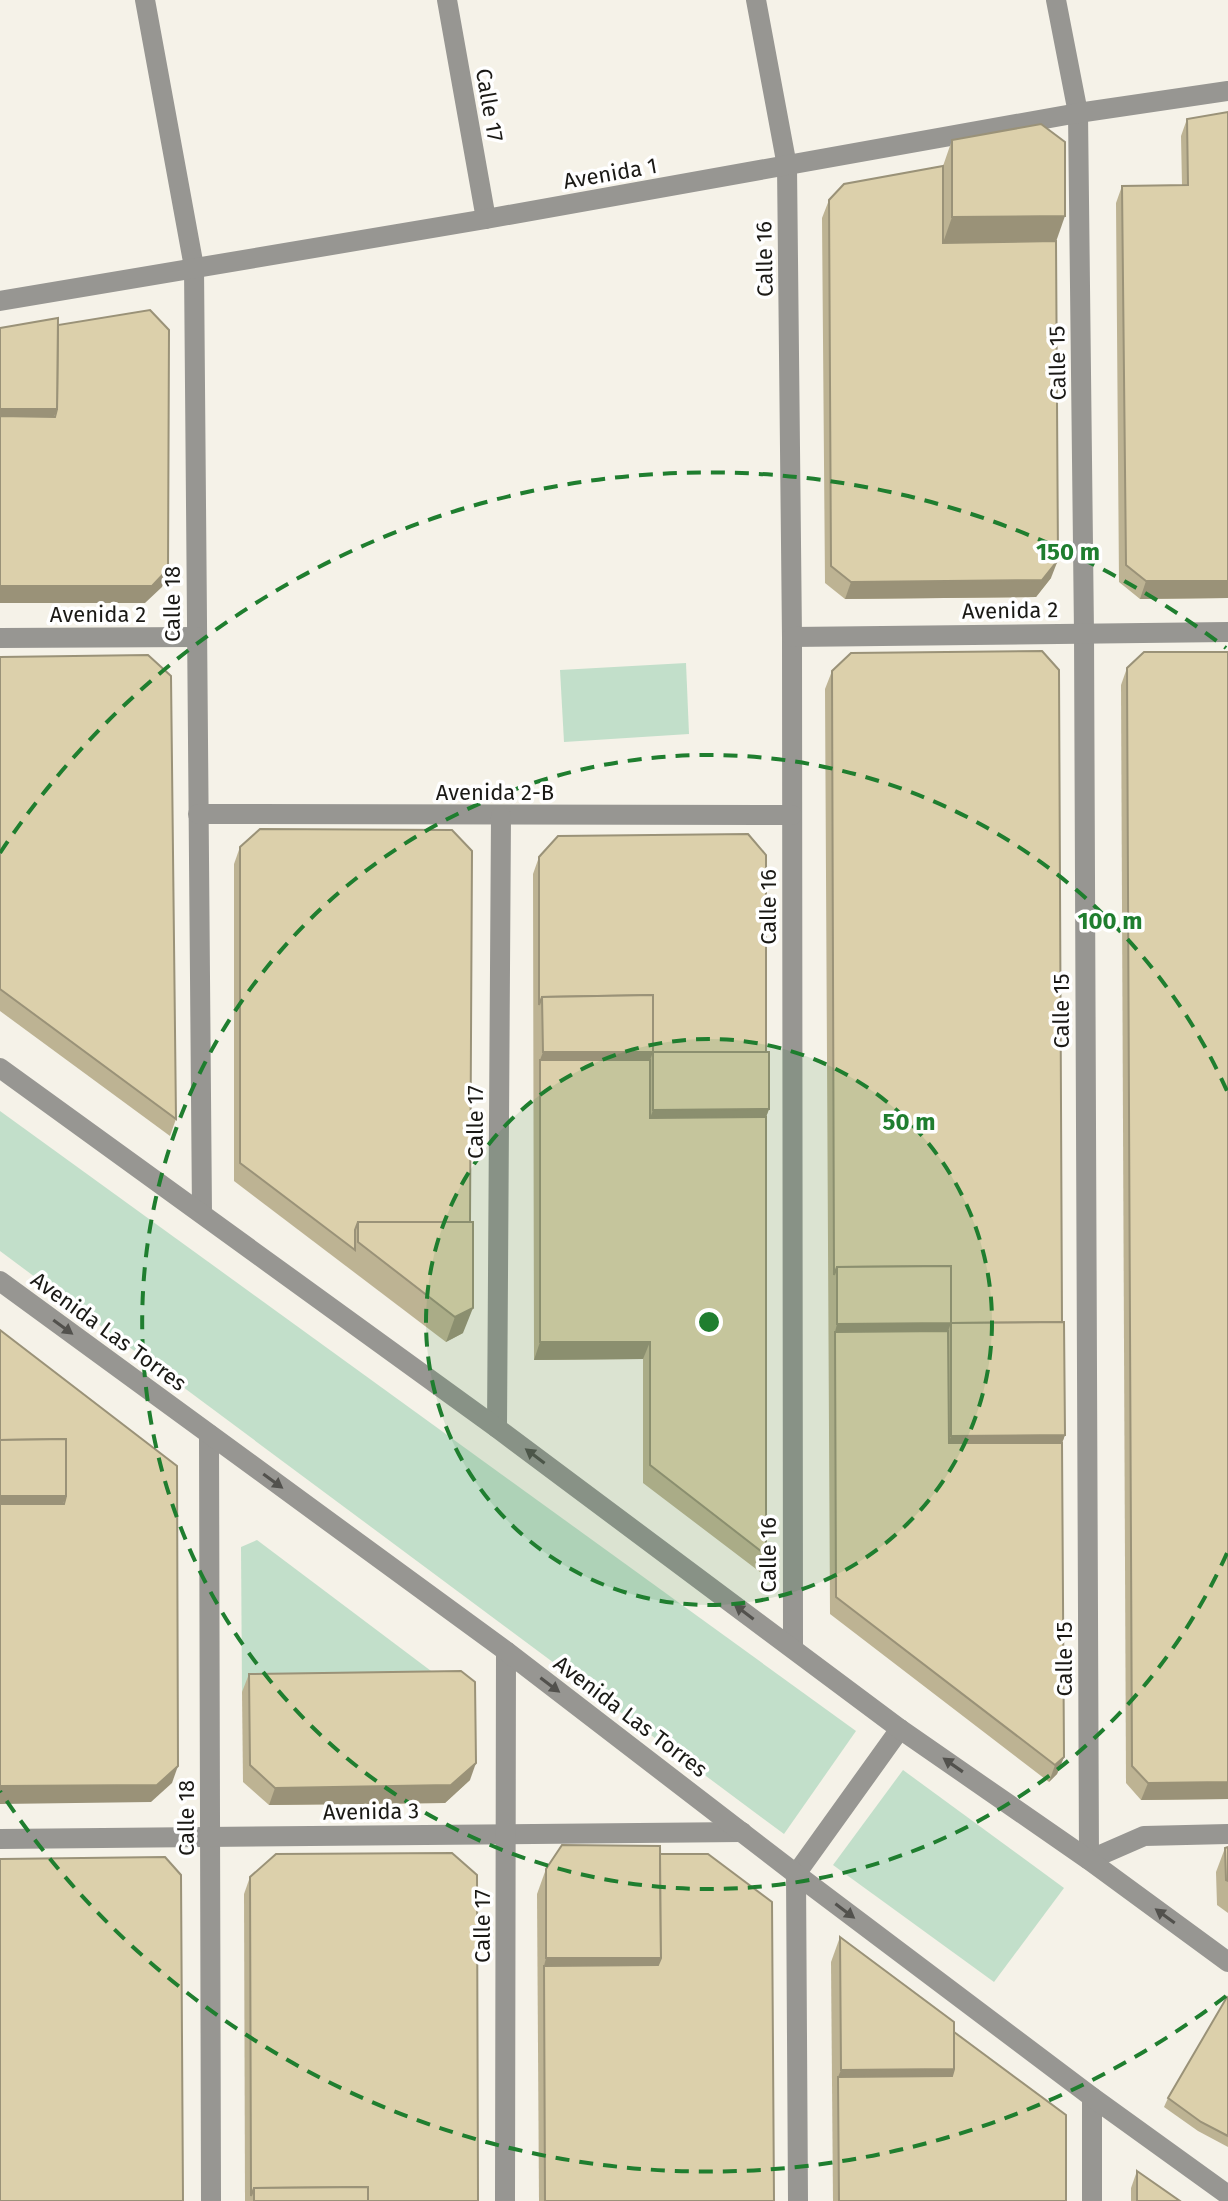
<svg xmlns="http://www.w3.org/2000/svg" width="1228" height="2201" viewBox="0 0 1228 2201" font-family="'Fira Sans',sans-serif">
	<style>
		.green { fill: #c2dfca }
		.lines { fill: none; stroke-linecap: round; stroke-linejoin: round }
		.minor { stroke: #979692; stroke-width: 20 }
		.tertiary { stroke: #979692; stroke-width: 20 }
		.wall { fill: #bdb393 }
		.shaded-wall { fill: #9a9278 }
		.building { fill: #dcd0ab; stroke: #9a9278; stroke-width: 2 }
		.oneway { fill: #52514d }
		.ring { fill: none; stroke: #1f7e2f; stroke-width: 4; stroke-dasharray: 14 10 }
		.labels { text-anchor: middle; stroke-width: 7; stroke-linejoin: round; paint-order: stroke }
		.street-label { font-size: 22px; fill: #1a1915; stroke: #fff }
		.centre { fill: #1f7e2f; stroke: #fff; stroke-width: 4 }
		.ring-label { font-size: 24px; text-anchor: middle; font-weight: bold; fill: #1f7e2f; stroke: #fff; stroke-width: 7; stroke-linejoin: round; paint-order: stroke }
	</style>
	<rect width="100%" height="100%" fill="#f5f2e8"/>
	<!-- green -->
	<g class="green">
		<path d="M 686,663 L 689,734 L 564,742 L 560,670 Z"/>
		<path d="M 0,1111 L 856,1731 L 784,1834 L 0,1251 Z"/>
		<path d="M 257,1540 L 455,1689 L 242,1692 L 241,1547 Z"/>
		<path d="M 903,1770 L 1064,1888 L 994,1982 L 833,1865 Z"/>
	</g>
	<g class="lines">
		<!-- minor -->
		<g class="minor">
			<path d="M 145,0 L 194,267 L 202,1213"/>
			<path d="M 447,0 L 486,219"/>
			<path d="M 756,0 L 787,166 L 792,637 L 793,1648"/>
			<path d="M 1056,0 L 1078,113 L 1084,633 L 1089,1860 L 1144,1836 L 1228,1834"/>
			<path d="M 792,637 L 1228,632"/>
			<path d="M 0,638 L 197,637"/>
			<path d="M 198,814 L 792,815"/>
			<path d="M 497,1428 L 501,816"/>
			<path d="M 209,1434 L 211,2201"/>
			<path d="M 0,1839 L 742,1832"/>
			<path d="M 1092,2097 L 1092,2201"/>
			<path d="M 505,2201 L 506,1651"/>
			<path d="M 798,2201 L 796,1874 L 900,1729"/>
		</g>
		<!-- tertiary -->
		<g class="tertiary">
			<path d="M 0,301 L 486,219 L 1078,113 L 1228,91"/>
			<path d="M 0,1068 L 497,1428 L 900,1729 L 1089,1860 L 1228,1962"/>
			<path d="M 0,1281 L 506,1651 L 796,1874 L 1092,2097 L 1228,2195"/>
		</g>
	</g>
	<!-- wall -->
	<g class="wall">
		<path d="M 1187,119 L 1228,598 L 1140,599 L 1119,582 L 1116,203 L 1122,186 L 1182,185 L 1181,136 Z"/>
		<path d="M 952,140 L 1056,241 L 1051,578 L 1036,597 L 845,599 L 825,583 L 822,218 L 829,200 L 943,166 Z"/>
		<path d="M 1228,652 L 1228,1799 L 1141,1800 L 1126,1783 L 1121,685 L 1127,668 Z"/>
		<path d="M 0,657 L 176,1119 L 170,1136 L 0,1011 Z"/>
		<path d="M 832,671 L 1062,1322 L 1065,1435 L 1062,1443 L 1064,1757 L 1057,1774 L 1049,1782 L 830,1614 L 825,689 Z"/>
		<path d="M 240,847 L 463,1333 L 446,1342 L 234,1181 L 234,864 Z"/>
		<path d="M 539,857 L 766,1052 L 769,1109 L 766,1117 L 766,1555 L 760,1572 L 643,1483 L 643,1359 L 534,1360 L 533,874 Z"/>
		<path d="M 249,1674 L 470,1780 L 445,1803 L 269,1805 L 243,1782 L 242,1692 Z"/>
		<path d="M 1228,1847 L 1228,1913 L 1217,1905 L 1216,1872 L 1225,1848 Z"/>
		<path d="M 660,1854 L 774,2201 L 539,2201 L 537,1894 L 546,1869 Z"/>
		<path d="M 250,1877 L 478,2201 L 245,2201 L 244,1894 Z"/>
		<path d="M 840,1937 L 954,2032 L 1066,2201 L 833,2201 L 831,1962 Z"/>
		<path d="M 1228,1998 L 1228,2147 L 1198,2131 L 1164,2107 L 1168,2098 Z"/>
		<path d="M 1137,2171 L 1180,2201 L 1131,2201 L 1131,2188 Z"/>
	</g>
	<!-- shaded-wall -->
	<g class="shaded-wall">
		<path d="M 1065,216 L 1050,259 L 937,260 L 952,217 Z"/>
		<path d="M 0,409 L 57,409 L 48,434 L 0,434 Z"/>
		<path d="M 1058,560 L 1051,578 L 1036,597 L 845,599 L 851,582 Z"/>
		<path d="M 168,569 L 162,587 L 145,603 L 0,603 L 0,586 Z"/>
		<path d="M 1146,581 L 1228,581 L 1228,598 L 1140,599 Z"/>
		<path d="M 543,1052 L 653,1052 L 644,1077 L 540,1060 Z"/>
		<path d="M 769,1109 L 760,1134 L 644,1135 L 653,1110 Z"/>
		<path d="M 473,1308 L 463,1333 L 446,1342 L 455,1317 Z"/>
		<path d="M 951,1323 L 942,1348 L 835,1332 L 837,1324 Z"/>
		<path d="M 540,1342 L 650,1342 L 643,1359 L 534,1360 Z"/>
		<path d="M 1065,1435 L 1056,1460 L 942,1461 L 951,1436 Z"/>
		<path d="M 0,1496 L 66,1496 L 57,1521 L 0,1521 Z"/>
		<path d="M 1064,1757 L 1057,1774 L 1049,1782 L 1055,1765 Z"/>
		<path d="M 476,1763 L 470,1780 L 445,1803 L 269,1805 L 275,1788 Z"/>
		<path d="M 178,1766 L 172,1783 L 151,1802 L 0,1804 L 0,1786 Z"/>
		<path d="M 1228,1782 L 1228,1799 L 1141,1800 L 1148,1783 Z"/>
		<path d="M 546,1958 L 661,1958 L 651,1983 L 544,1966 Z"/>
		<path d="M 954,2069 L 945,2094 L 838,2077 L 841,2070 Z"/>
	</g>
	<!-- building -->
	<g class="building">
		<path d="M 1228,112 L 1228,581 L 1146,581 L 1126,565 L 1122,186 L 1188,185 L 1187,119 Z"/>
		<path d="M 1041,124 L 1065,142 L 1065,216 L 952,217 L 952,140 Z"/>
		<path d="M 943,166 L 943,243 L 1056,241 L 1058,560 L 1042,580 L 851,582 L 831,566 L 829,200 L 844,184 Z"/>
		<path d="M 150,310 L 169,330 L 168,569 L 152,586 L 0,586 L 0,416 L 55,417 L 57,409 L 58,325 Z"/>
		<path d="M 58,318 L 57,409 L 0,409 L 0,328 Z"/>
		<path d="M 1042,651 L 1059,670 L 1062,1322 L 951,1323 L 951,1266 L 837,1267 L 834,1275 L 832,671 L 851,653 Z"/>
		<path d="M 1144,652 L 1228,652 L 1228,1782 L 1148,1783 L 1132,1766 L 1127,668 Z"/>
		<path d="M 148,655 L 171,676 L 176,1119 L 0,989 L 0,657 Z"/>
		<path d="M 260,829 L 452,830 L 472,851 L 470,1222 L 358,1222 L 355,1230 L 355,1250 L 240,1163 L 240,847 Z"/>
		<path d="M 748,834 L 766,855 L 766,1052 L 653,1052 L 653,995 L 542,997 L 539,1005 L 539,857 L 558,836 Z"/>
		<path d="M 653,995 L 653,1052 L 543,1052 L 542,997 Z"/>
		<path d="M 653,1052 L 769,1052 L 769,1109 L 653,1110 Z"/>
		<path d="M 540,1060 L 650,1060 L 650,1118 L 766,1117 L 766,1555 L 650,1465 L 650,1342 L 540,1342 Z"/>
		<path d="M 358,1222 L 473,1222 L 473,1308 L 455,1317 L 358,1242 Z"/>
		<path d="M 951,1266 L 951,1323 L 1064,1322 L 1065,1435 L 951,1436 L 951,1323 L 837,1324 L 837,1267 Z"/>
		<path d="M 0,1330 L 177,1466 L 178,1766 L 157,1785 L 0,1786 L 0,1504 L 64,1504 L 66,1496 L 66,1439 L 0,1440 Z"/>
		<path d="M 948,1331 L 949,1443 L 1062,1443 L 1064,1757 L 1055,1765 L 836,1597 L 835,1332 Z"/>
		<path d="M 66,1439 L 66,1496 L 0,1496 L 0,1440 Z"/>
		<path d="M 461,1671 L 475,1682 L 476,1763 L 451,1785 L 275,1788 L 250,1765 L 249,1674 Z"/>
		<path d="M 562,1845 L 660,1846 L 661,1958 L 546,1958 L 546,1869 Z"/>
		<path d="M 1228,1847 L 1228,1881 L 1226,1880 L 1225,1848 Z"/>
		<path d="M 452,1853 L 477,1875 L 478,2201 L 368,2201 L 368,2187 L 254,2188 L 251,2196 L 250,1877 L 276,1854 Z"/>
		<path d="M 660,1854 L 708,1854 L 772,1902 L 774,2201 L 545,2201 L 544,1966 L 658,1965 L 661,1958 Z"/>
		<path d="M 165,1857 L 181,1875 L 183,2201 L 0,2201 L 0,1859 Z"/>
		<path d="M 840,1937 L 954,2022 L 954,2069 L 841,2070 Z"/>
		<path d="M 1227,1997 L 1228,1998 L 1228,2136 L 1201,2122 L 1168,2098 Z"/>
		<path d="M 954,2032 L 1066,2115 L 1066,2201 L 839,2201 L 838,2077 L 952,2076 L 954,2069 Z"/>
		<path d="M 1137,2171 L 1180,2201 L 1137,2201 Z"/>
		<path d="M 368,2187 L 368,2201 L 254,2201 L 254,2188 Z"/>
	</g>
	<!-- one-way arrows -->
	<defs><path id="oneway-solid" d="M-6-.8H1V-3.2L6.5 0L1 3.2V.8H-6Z" transform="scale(2)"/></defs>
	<g class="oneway">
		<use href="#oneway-solid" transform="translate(63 1327) rotate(36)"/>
		<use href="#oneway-solid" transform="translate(535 1456) rotate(-143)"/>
		<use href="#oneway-solid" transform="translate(273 1481) rotate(36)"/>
		<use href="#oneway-solid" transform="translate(744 1612) rotate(-143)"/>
		<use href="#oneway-solid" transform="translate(550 1685) rotate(37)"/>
		<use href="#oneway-solid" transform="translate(953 1765) rotate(-145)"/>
		<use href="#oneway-solid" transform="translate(845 1911) rotate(37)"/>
		<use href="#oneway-solid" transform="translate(1165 1916) rotate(-144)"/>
	</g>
	<!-- distance rings -->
	<circle cx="709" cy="1322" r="283" fill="#1f7e2f" fill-opacity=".12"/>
	<g class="ring">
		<circle cx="709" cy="1322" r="283"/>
		<path d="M1227 1553A567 567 0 1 1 1227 1091"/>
		<path d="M1226 1996A850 850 0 0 1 0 1791M0 853A850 850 0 0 1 1226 648"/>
	</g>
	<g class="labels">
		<!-- street labels -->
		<g class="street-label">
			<text transform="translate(490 105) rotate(80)" y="8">Calle 17</text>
			<text transform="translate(610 173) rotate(-10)" y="8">Avenida 1</text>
			<text transform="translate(764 259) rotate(-91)" y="8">Calle 16</text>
			<text transform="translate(1057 363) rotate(-91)" y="8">Calle 15</text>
			<text transform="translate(172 604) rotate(-90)" y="8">Calle 18</text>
			<text transform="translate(1010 610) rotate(-1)" y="8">Avenida 2</text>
			<text x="98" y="622">Avenida 2</text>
			<text x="495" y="800">Avenida 2-B</text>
			<text transform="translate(768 907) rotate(-90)" y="8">Calle 16</text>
			<text transform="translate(1061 1011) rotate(-90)" y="8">Calle 15</text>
			<text transform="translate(475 1122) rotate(-90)" y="8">Calle 17</text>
			<text transform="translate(109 1331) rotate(36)" y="8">Avenida Las Torres</text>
			<text transform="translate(768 1555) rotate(-90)" y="8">Calle 16</text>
			<text transform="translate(1064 1659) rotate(-90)" y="8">Calle 15</text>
			<text transform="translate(631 1716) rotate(37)" y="8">Avenida Las Torres</text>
			<text transform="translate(371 1811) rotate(-1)" y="8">Avenida 3</text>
			<text transform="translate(186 1818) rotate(-90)" y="8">Calle 18</text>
			<text transform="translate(482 1926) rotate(-90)" y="8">Calle 17</text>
		</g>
	</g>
	<circle cx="709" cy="1322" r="12" class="centre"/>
	<g class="ring-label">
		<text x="1068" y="560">150 m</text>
		<text x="1110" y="929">100 m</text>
		<text x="909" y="1130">50 m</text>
	</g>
</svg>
